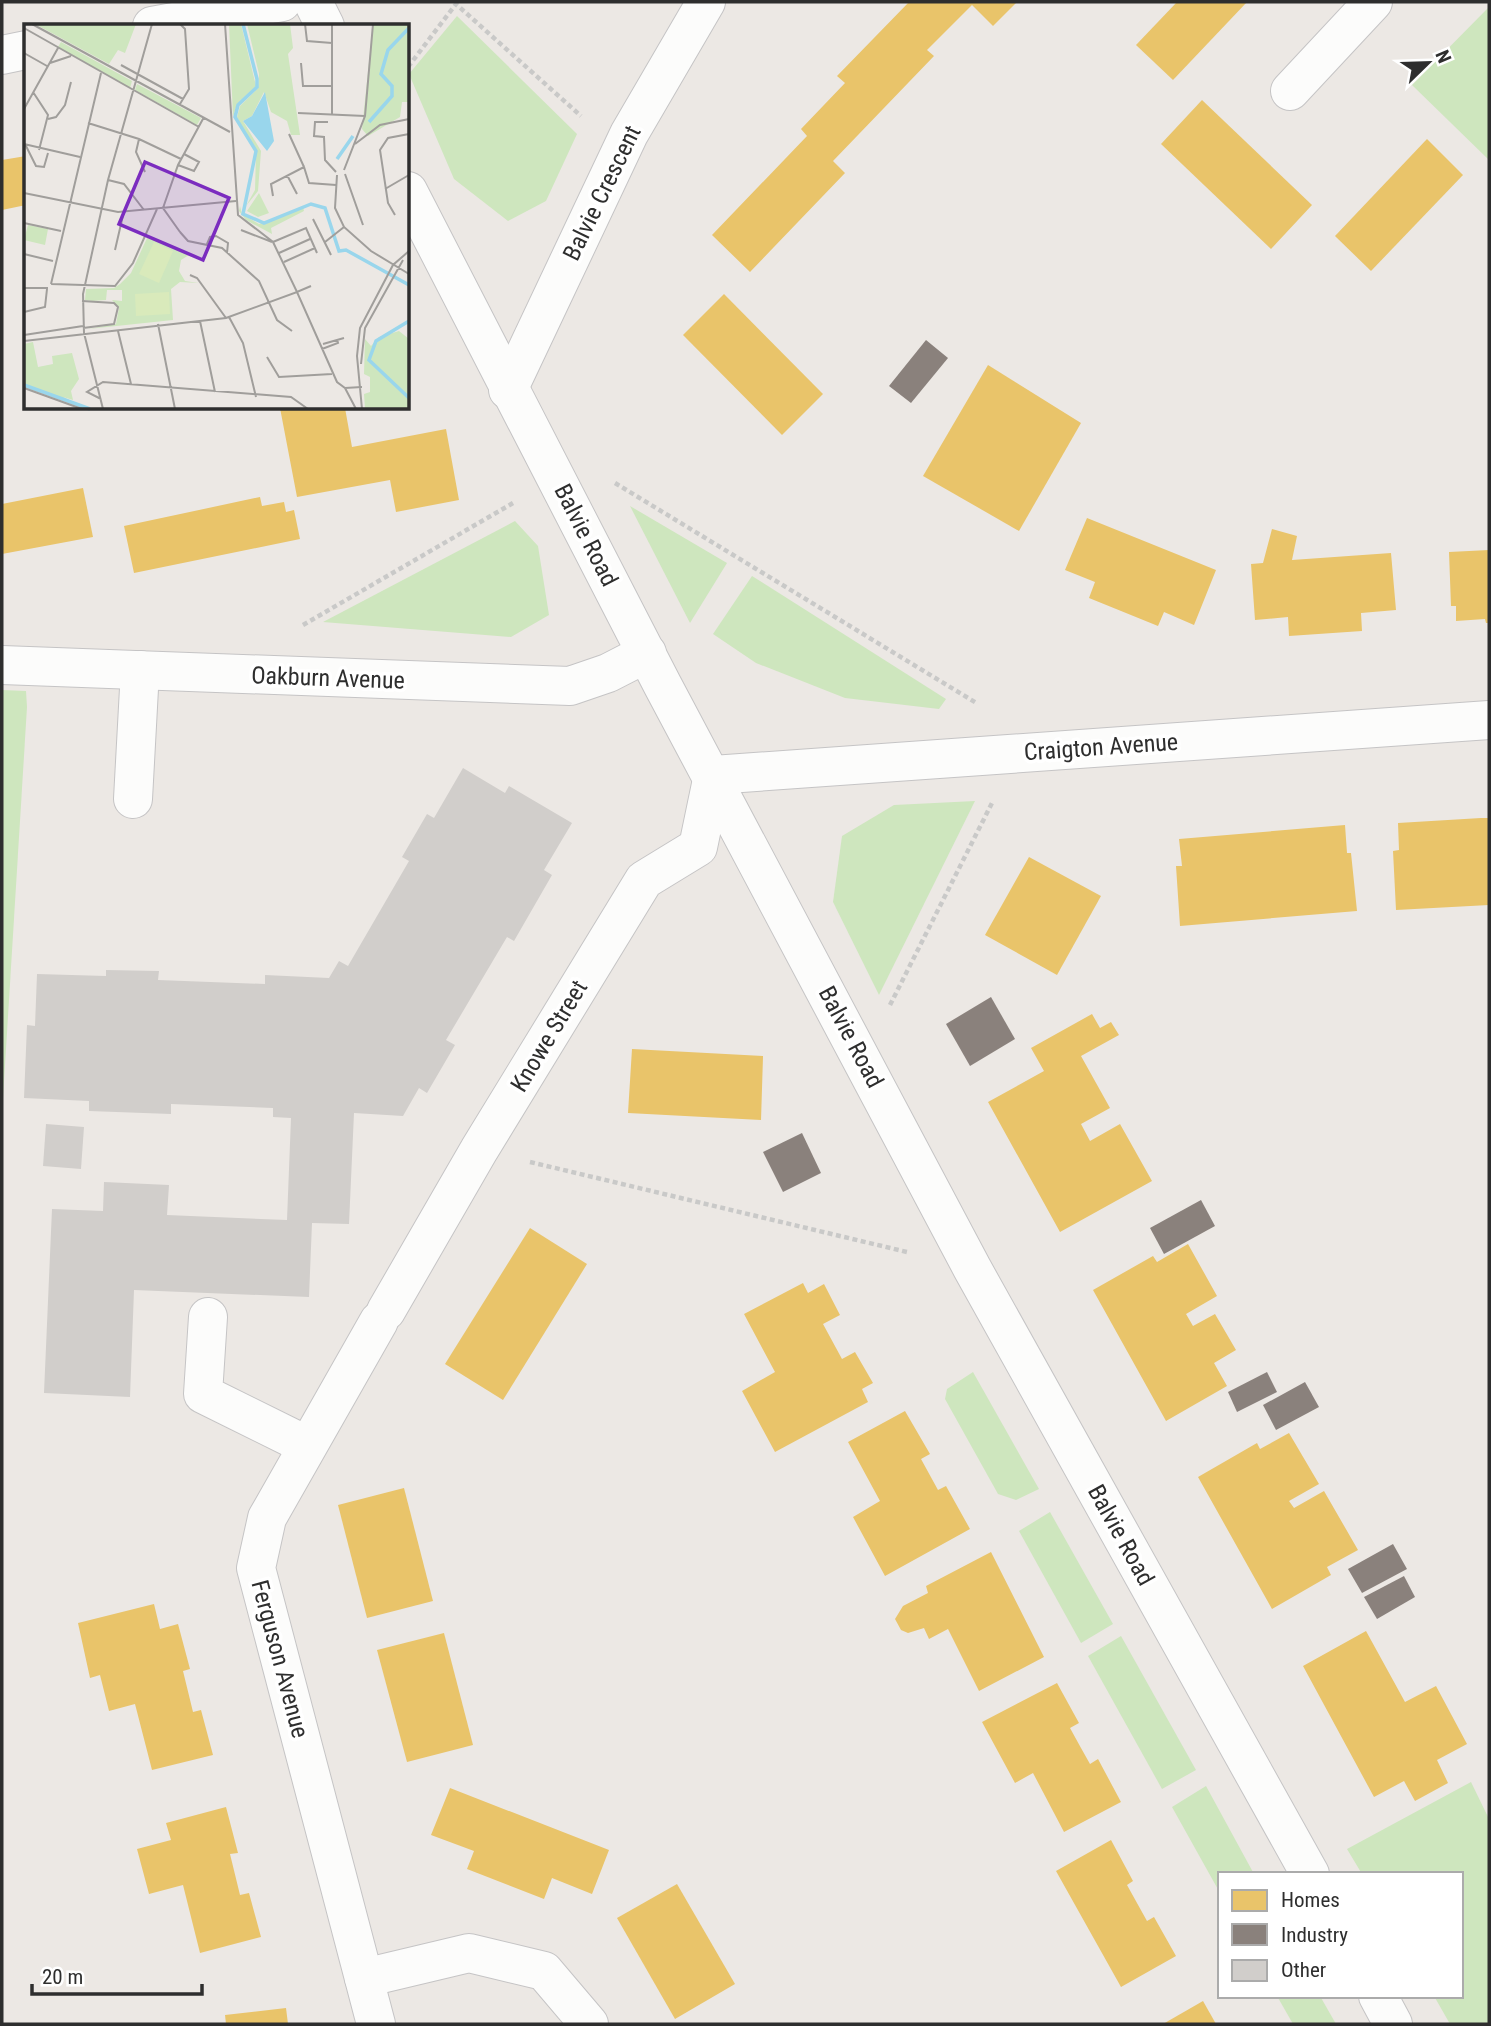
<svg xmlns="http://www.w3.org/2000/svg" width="1491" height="2026" viewBox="0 0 1491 2026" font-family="'Roboto Condensed',sans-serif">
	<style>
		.green { fill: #cee6be }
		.homes { fill: #e9c46a }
		.industry { fill: #8a817c }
		.building { fill: #d1cecb }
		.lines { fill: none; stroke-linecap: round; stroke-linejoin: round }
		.minor-casing { stroke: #c5c4c5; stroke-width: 40 }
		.path { stroke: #c9c9c8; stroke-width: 4.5; stroke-dasharray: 5 3.5; stroke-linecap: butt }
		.minor { stroke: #fcfcfb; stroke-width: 38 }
		.labels { text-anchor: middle; stroke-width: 7; stroke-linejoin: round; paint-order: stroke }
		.street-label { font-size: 24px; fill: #2e2e2e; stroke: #fff }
		.inset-river { fill: none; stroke: #99d6ec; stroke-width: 3.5 }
		.inset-road { fill: none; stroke: #a09e9b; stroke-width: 2 }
		.view { fill: #7b2cbf; fill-opacity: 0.15; stroke: #7b2cbf; stroke-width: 3.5 }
		.inset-edge { fill: none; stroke: #2e2e2e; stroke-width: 3.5 }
	</style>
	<rect width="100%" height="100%" fill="#ece8e4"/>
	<!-- green -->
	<g class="green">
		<path d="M 1489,7 L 1489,160 L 1412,85 Z"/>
		<path d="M 457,16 L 577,134 L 546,201 L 508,221 L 454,179 L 409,74 Z"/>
		<path d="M 630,506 L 727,563 L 690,623 Z"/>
		<path d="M 515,521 L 538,546 L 549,615 L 511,637 L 323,622 Z"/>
		<path d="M 752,576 L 946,699 L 939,709 L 845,698 L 756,663 L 713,634 Z"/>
		<path d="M 2,690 L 26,691 L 27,707 L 2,1114 Z"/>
		<path d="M 975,801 L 879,995 L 833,902 L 842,836 L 894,805 Z"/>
		<path d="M 973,1372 L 1039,1489 L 1016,1500 L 998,1494 L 945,1399 L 947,1389 Z"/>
		<path d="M 1050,1512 L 1113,1624 L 1081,1643 L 1019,1531 Z"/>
		<path d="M 1121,1636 L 1196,1770 L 1162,1789 L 1088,1656 Z"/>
		<path d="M 1471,1782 L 1489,1819 L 1489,2024 L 1450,2024 L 1434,1996 L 1461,1996 L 1461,1874 L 1362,1874 L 1347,1849 Z"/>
		<path d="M 1206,1786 L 1254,1874 L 1220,1874 L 1220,1893 L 1172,1807 Z"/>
		<path d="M 1277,1996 L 1320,1996 L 1336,2024 L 1293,2024 Z"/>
	</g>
	<!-- homes -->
	<g class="homes">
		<path d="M 909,2 L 1017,2 L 993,26 L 972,5 L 927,50 L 934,56 L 833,161 L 845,173 L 750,272 L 712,235 L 807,136 L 801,129 L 845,83 L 837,76 Z"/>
		<path d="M 1177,2 L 1247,2 L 1173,80 L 1136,45 Z"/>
		<path d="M 1202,100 L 1312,205 L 1271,249 L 1161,144 Z"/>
		<path d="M 1427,139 L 1463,175 L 1371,271 L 1335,236 Z"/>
		<path d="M 26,156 L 26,205 L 2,210 L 2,160 Z"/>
		<path d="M 724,294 L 823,394 L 782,435 L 683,335 Z"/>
		<path d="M 988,365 L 1081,423 L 1019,531 L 923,476 Z"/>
		<path d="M 280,408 L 345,408 L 352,447 L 446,429 L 459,500 L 396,512 L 390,480 L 297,497 Z"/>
		<path d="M 83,488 L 93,537 L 2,554 L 2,504 Z"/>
		<path d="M 260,497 L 262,506 L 284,502 L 286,512 L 294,510 L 300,539 L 134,573 L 124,526 Z"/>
		<path d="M 1087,518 L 1216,570 L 1194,625 L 1164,612 L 1158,626 L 1089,598 L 1095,582 L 1065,570 Z"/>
		<path d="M 1272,529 L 1297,536 L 1292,560 L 1391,553 L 1396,610 L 1361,613 L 1362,631 L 1289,636 L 1288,617 L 1255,620 L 1251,564 L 1263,563 Z"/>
		<path d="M 1489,550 L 1489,623 L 1486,623 L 1485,619 L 1456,621 L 1456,606 L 1451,606 L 1449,552 Z"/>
		<path d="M 1481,818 L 1489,818 L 1489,905 L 1396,910 L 1393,851 L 1399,850 L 1398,823 Z"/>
		<path d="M 1345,825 L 1347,853 L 1351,853 L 1357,911 L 1180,926 L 1176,866 L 1182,866 L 1179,839 Z"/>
		<path d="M 1029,857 L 1101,896 L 1057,975 L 985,935 Z"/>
		<path d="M 1092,1014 L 1100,1028 L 1111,1022 L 1119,1035 L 1081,1056 L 1110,1108 L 1081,1124 L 1090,1141 L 1120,1124 L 1152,1181 L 1060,1232 L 988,1102 L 1044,1071 L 1031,1048 Z"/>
		<path d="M 632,1049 L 763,1056 L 761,1120 L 628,1113 Z"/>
		<path d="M 530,1228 L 587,1264 L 503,1400 L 445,1364 Z"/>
		<path d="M 1188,1244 L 1217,1296 L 1186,1314 L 1193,1326 L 1215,1314 L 1236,1350 L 1214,1363 L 1227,1386 L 1166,1421 L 1093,1290 L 1153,1256 L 1157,1262 Z"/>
		<path d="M 803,1283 L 808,1293 L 824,1284 L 840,1315 L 823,1324 L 842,1359 L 855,1352 L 873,1383 L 862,1389 L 868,1402 L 775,1452 L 742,1391 L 775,1372 L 744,1314 Z"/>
		<path d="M 905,1411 L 930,1454 L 921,1459 L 938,1490 L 946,1486 L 970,1529 L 885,1576 L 853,1517 L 880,1501 L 848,1442 Z"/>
		<path d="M 1289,1433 L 1319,1484 L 1289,1501 L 1294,1508 L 1324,1491 L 1358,1550 L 1327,1567 L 1331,1575 L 1272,1609 L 1198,1477 L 1257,1443 L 1260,1449 Z"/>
		<path d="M 404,1488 L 433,1601 L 367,1618 L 338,1505 Z"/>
		<path d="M 991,1552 L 1044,1657 L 979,1691 L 948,1629 L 929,1639 L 924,1628 L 908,1633 L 901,1630 L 895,1619 L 903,1606 L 928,1593 L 926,1586 Z"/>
		<path d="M 154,1604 L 160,1629 L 178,1624 L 190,1669 L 183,1671 L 193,1712 L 201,1710 L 213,1755 L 152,1770 L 135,1704 L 109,1711 L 100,1675 L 90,1678 L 78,1623 Z"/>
		<path d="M 1366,1631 L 1405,1702 L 1436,1686 L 1467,1744 L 1437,1760 L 1448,1783 L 1415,1801 L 1404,1781 L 1374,1797 L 1303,1666 Z"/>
		<path d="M 444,1633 L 473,1745 L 407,1762 L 377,1650 Z"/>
		<path d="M 1057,1683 L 1079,1723 L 1070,1728 L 1081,1748 L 1090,1764 L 1098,1759 L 1121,1802 L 1064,1832 L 1033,1773 L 1015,1783 L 982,1722 Z"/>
		<path d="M 450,1788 L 609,1850 L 592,1894 L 552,1878 L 544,1899 L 467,1869 L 474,1851 L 431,1835 Z"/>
		<path d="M 226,1807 L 238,1853 L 230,1854 L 240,1895 L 249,1893 L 261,1937 L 200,1953 L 183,1885 L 149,1894 L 137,1849 L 171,1840 L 166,1823 Z"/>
		<path d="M 1111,1840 L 1133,1881 L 1127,1885 L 1147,1921 L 1154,1917 L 1176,1956 L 1121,1987 L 1056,1871 Z"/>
		<path d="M 677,1884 L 735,1984 L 675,2019 L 617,1918 Z"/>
		<path d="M 1203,2001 L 1216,2024 L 1163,2024 Z"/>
		<path d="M 286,2008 L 288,2024 L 226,2024 L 225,2015 Z"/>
	</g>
	<!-- industry -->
	<g class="industry">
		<path d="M 926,340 L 948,358 L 911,403 L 889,386 Z"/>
		<path d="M 991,997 L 1015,1039 L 970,1066 L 946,1024 Z"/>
		<path d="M 802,1133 L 821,1173 L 783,1192 L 763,1152 Z"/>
		<path d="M 1201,1200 L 1215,1226 L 1164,1254 L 1150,1228 Z"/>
		<path d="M 1267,1372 L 1277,1392 L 1237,1412 L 1228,1392 Z"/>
		<path d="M 1305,1382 L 1319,1407 L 1276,1430 L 1263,1405 Z"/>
		<path d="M 1393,1544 L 1407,1569 L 1362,1593 L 1348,1569 Z"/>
		<path d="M 1404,1576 L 1415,1597 L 1377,1619 L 1364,1597 Z"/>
	</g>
	<!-- building -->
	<g class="building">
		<path d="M 463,768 L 505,793 L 509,786 L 572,823 L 544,870 L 552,875 L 514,941 L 507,937 L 446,1040 L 455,1045 L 427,1093 L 419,1088 L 403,1116 L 354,1113 L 349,1224 L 312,1223 L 309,1297 L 134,1290 L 130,1397 L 44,1393 L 52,1209 L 103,1211 L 104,1182 L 169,1185 L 167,1215 L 287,1220 L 291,1118 L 273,1117 L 273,1108 L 171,1104 L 171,1114 L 89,1111 L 89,1101 L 24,1098 L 27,1025 L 35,1026 L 37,974 L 106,976 L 106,970 L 159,971 L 158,980 L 265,984 L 265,975 L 329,978 L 339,961 L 348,966 L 409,861 L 402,857 L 427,814 L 434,818 Z"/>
		<path d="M 46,1124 L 84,1127 L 81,1169 L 43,1166 Z"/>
	</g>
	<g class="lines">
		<!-- minor casing -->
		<g class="minor-casing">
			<g id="minor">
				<path d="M 313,2 L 325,26"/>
				<path d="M 152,26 L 282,2"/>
				<path d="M 2,55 L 26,50"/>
				<path d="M 1290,91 L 1373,2"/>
				<path d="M 408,191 L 662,684 L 972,1268 L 1310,1874"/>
				<path d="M 508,390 L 629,134 L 706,2"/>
				<path d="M 2,665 L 570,686 L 608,673 L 647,653"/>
				<path d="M 133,799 L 140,670"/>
				<path d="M 386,1311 L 479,1150 L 644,880 L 698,847 L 713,775 L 1489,720"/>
				<path d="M 208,1317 L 203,1394 L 306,1445"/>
				<path d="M 364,1978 L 469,1953 L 544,1971 L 589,2024"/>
				<path d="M 1378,1996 L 1393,2024"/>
				<path d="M 376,2024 L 256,1568 L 267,1518 L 379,1321"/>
			</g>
		</g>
		<!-- path -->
		<g class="path">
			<path d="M 408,67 L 456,4 L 581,116"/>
			<path d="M 615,483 L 978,704"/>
			<path d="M 303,625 L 513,503"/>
			<path d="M 890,1005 L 992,803"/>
			<path d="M 530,1162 L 907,1252"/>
		</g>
		<!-- minor -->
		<use href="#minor" class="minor"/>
	</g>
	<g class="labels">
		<!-- street labels -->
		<g class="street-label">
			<text transform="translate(602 193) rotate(-64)" y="8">Balvie Crescent</text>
			<text transform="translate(586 535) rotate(63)" y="8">Balvie Road</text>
			<text transform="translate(328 678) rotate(2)" y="8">Oakburn Avenue</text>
			<text transform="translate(1101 747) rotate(-4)" y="8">Craigton Avenue</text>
			<text transform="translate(549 1036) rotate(-59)" y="8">Knowe Street</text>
			<text transform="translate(851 1037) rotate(62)" y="8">Balvie Road</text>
			<text transform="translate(1121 1535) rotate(61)" y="8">Balvie Road</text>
			<text transform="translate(280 1659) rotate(75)" y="8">Ferguson Avenue</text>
		</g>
	</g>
	<!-- overview -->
	<g transform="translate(24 24)">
		<rect width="385" height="385" fill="#ece8e4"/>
		<path d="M 11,0 L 112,0 L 101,29 L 94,26 L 85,40 ZM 205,0 L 217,0 L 232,62 L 213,80 L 209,93 ZM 223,0 L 266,0 L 269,24 L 264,30 L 276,111 L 267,111 L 263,97 L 247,88 L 240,68 L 228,92 L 219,97 L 237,127 L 234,167 L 222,182 L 231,166 L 232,130 L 213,93 L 216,82 L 234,64 L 235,50 ZM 349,0 L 385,0 L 385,78 L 378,78 L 376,93 L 344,112 L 338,105 ZM 37,18 L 108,57 L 106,64 L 34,23 ZM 113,60 L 177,94 L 173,101 L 111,66 ZM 235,169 L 245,189 L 234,193 L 223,187 ZM 216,182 L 218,190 L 235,200 L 279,183 L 280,187 L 247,204 L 248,210 L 222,196 L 215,187 ZM 4,201 L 24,205 L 21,221 L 0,216 ZM 124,212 L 165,231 L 157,236 L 155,247 L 161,257 L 175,259 L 156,258 L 147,265 L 149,296 L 64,305 L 92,300 L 95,284 L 88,276 L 98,277 L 98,266 L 83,266 L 82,276 L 68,277 L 61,276 L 62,265 L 90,264 L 96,260 L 107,249 ZM 345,304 L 341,315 L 347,322 L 355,313 L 375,307 L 385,315 L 385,385 L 341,385 L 340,370 L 346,368 L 346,353 L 340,350 L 341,315 ZM 9,318 L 14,343 L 29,340 L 28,332 L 48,329 L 55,355 L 47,367 L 49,376 L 39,373 L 64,385 L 0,363 L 0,320 Z" fill="#cee6be"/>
		<path d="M 130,218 L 149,227 L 135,259 L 115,250 ZM 145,268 L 146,290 L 112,292 L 111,270 Z" fill="#d9eabb"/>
		<path d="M 241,68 L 250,117 L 243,127 L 219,97 L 228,92 Z" fill="#99d6ec"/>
		<path class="inset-river" d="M 219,0 L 233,55 L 233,63 L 214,81 L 211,93 L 232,127 L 219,190 L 240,199 L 287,180 L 301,184 L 315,227 L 322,226 L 385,261M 345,98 L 368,72 L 368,62 L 357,50 L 364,26 L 385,4M 313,135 L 329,112M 385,297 L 352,317 L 345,336 L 385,374M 0,361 L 66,385"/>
		<path class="inset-road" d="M 8,0 L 206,108M 156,0 L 161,5 L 165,65 L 156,80M 201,0 L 214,191 L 249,218 L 273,268 L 287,262M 281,0 L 283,17 L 308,19M 0,4 L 175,103M 0,29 L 23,42M 26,39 L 47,32M 277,39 L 279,62 L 309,62M 97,41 L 159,75M 9,68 L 24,91 L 15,126M 0,85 L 34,24M 274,89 L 341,92M 308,90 L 308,0M 24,95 L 32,93 L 41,81 L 47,58M 304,98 L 291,98 L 290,112 L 300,113 L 301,136 L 312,148M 64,99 L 115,115 L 157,135M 265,110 L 280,143M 115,115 L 112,128 L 121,148M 0,120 L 56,133M 1,120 L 12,142 L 20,143 L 24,129M 331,120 L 356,101 L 385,95M 154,141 L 170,147 L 175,138 L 160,130M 320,146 L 341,92 L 349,0M 321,150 L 339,201M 263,151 L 273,170M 313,151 L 311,184 L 320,203 L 347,227 L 385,250M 84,156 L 100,160 L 120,186M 361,165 L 385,151M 0,169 L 94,188 L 212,177M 249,172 L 247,160 L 280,143 L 285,159 L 312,161M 371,191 L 364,179 L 356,126 L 364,114 L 385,110M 289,195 L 307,231M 0,199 L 37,207M 217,206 L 248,218M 156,208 L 164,217 L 198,224 L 235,257 L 253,296 L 268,307M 156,208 L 139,184 L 154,141 L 180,93M 249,218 L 282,204 L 293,229M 301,218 L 320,203M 183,220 L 186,213 L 192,212 L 204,219 L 203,229M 91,226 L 100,187M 255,229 L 286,215M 0,230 L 29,237M 260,238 L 291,224M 166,251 L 173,254 L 202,294M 27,260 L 77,49M 27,260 L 91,262 L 109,239 L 133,185M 0,264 L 24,264M 58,277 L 90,279 L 94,283 L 90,300 L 59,304M 0,288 L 21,283 L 23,265M 205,293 L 219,319 L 232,373M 176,297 L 191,368M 134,300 L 151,385M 94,307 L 107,360M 0,311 L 59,302M 0,317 L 202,294 L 273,268 L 313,358 L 321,364 L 338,363M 299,320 L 320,314M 298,325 L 314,319 L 313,315M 243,333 L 255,353 L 308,350M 337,340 L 341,304 L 379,236M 0,364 L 58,385M 321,364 L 332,385M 77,375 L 63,368 L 79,358 L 267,373 L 284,385M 79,385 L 60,309 L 59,270 L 84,156 L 128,0M 338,385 L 333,332 L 336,304 L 369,241 L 385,227"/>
		<path class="view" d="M 121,138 L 205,174 L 179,236 L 95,200 Z"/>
		<rect width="385" height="385" class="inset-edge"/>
	</g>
	<!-- border -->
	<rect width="1491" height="2026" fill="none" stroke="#2e2e2e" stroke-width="7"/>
	<!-- legend -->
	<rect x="1218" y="1872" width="245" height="126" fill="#ffffff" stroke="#ababab" stroke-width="2"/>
	<rect x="1232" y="1890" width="35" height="21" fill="#e9c46a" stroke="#ababab" stroke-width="2"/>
	<text x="1281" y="1907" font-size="21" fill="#2e2e2e">Homes</text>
	<rect x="1232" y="1924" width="35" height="21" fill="#8a817c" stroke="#ababab" stroke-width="2"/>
	<text x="1281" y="1942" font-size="21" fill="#2e2e2e">Industry</text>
	<rect x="1232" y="1960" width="35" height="21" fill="#d1cecb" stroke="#ababab" stroke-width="2"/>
	<text x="1281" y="1977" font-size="21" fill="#2e2e2e">Other</text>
	<!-- north arrow -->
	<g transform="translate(1428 63) rotate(67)" stroke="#ffffff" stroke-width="5" paint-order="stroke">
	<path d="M0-5L12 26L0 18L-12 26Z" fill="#2e2e2e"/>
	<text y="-10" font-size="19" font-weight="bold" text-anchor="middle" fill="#2e2e2e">N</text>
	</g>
	<!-- scale -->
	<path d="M32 1984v10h170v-10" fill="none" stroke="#2e2e2e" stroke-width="3.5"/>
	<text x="42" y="1984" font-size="21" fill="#2e2e2e" stroke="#ffffff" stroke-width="5" paint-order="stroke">20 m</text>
</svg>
